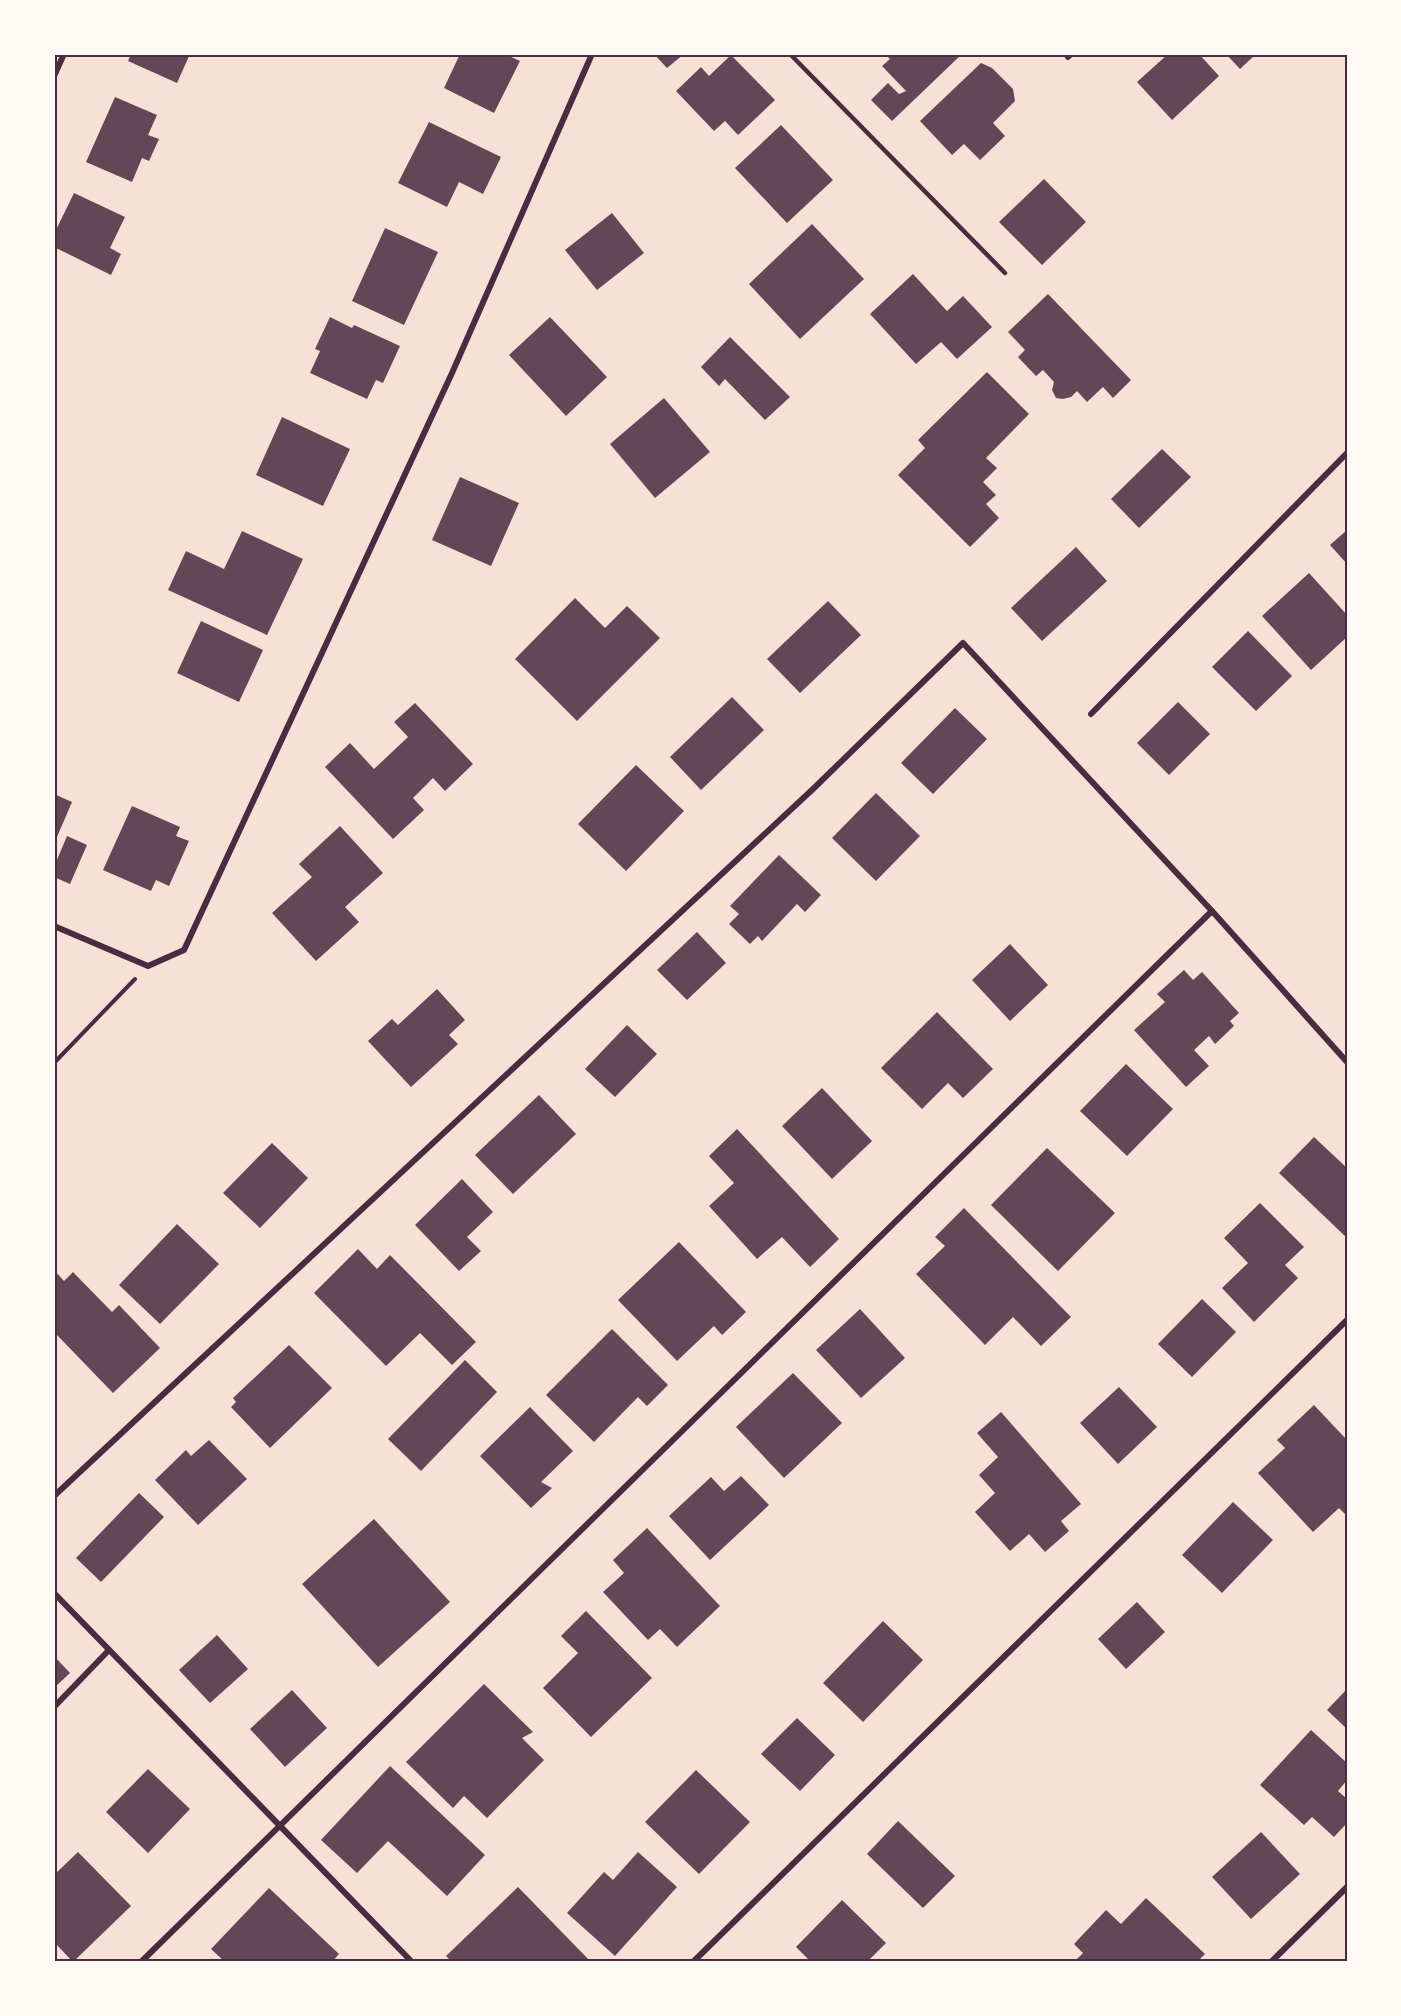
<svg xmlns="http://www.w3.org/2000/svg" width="1401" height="2016" viewBox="0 0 1401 2016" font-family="'Exo 2',sans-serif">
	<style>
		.building { fill: #644757 }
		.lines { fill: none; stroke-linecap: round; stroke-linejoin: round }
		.path { stroke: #4a2c40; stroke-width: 4 }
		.service { stroke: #4a2c40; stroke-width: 4.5 }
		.minor { stroke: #4a2c40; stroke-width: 6 }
		.neatline { fill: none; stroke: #4a2c40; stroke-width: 2 }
	</style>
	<rect width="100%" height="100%" fill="#f7e1d7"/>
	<!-- building -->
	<g class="building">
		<path d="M 131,54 L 190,54 L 177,83 L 128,61 Z"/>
		<path d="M 460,54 L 505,54 L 520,61 L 494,113 L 444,88 Z"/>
		<path d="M 654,54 L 684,54 L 667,68 Z"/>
		<path d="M 885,54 L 962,54 L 892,121 L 871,100 L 888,83 L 899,94 L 906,91 L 882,66 L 890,59 Z"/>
		<path d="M 1168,54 L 1199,54 L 1219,76 L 1172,120 L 1137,82 Z"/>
		<path d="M 1226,54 L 1256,54 L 1240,69 Z"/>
		<path d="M 731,55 L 775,100 L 738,135 L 725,121 L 714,131 L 676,91 L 701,67 L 709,76 Z"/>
		<path d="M 981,63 L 992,68 L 1013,89 L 1015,101 L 993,123 L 1005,136 L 980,160 L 964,144 L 952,155 L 920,121 Z"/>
		<path d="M 115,97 L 157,115 L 148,135 L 159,139 L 149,161 L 142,158 L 132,182 L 86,162 Z"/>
		<path d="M 429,122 L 501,157 L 483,194 L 459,182 L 447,207 L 398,183 Z"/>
		<path d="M 781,125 L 833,180 L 787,223 L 735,168 Z"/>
		<path d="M 1044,179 L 1086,222 L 1042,265 L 999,222 Z"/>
		<path d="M 74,193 L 125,217 L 110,248 L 121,254 L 111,275 L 54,247 L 54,234 Z"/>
		<path d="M 612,213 L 644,253 L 597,290 L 565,250 Z"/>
		<path d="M 812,224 L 864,279 L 800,339 L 749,284 Z"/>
		<path d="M 385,228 L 438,252 L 404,325 L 352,301 Z"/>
		<path d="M 913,274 L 947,311 L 963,296 L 992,327 L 957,359 L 941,342 L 916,364 L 870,314 Z"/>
		<path d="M 1048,294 L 1131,380 L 1113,398 L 1103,387 L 1087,402 L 1077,391 L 1071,397 L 1063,399 L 1056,398 L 1052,390 L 1054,382 L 1043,370 L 1036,376 L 1018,357 L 1025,350 L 1008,332 Z"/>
		<path d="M 330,317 L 352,328 L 354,325 L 400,346 L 383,383 L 376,380 L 367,399 L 310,373 L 320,351 L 315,349 Z"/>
		<path d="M 550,317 L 607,377 L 566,416 L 509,355 Z"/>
		<path d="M 730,337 L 790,397 L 765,420 L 725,379 L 719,386 L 701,367 Z"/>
		<path d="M 987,372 L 1029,414 L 986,458 L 997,468 L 983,482 L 996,495 L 986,504 L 999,518 L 970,547 L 898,475 L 925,448 L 918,440 Z"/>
		<path d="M 664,398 L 710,452 L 655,498 L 610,444 Z"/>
		<path d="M 282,417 L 350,449 L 323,506 L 256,475 Z"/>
		<path d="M 1162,449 L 1191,477 L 1139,528 L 1111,499 Z"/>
		<path d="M 460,477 L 519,503 L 491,566 L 432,540 Z"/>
		<path d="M 1347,530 L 1347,564 L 1330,545 Z"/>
		<path d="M 242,531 L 303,559 L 267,635 L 168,590 L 186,551 L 224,569 Z"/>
		<path d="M 1076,547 L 1107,581 L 1042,641 L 1011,608 Z"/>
		<path d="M 1309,573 L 1347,615 L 1347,637 L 1311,670 L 1262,616 Z"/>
		<path d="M 575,598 L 605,628 L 627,606 L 660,638 L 577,721 L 515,659 Z"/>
		<path d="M 828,601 L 861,635 L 800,693 L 767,659 Z"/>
		<path d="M 201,621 L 263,650 L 239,702 L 177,673 Z"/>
		<path d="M 1248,631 L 1292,676 L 1256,711 L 1212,667 Z"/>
		<path d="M 732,697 L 764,730 L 701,790 L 670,757 Z"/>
		<path d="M 1178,702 L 1210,734 L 1169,775 L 1137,743 Z"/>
		<path d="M 415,703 L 473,764 L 445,791 L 433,778 L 413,798 L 424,810 L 393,839 L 325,767 L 350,743 L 374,769 L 408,737 L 394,722 Z"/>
		<path d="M 955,708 L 987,739 L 933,794 L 901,763 Z"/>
		<path d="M 636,765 L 684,811 L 626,871 L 578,824 Z"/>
		<path d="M 876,793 L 920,836 L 876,881 L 832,838 Z"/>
		<path d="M 54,794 L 72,802 L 54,844 Z"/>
		<path d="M 132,806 L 180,827 L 176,836 L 189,841 L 169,886 L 156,880 L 151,891 L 103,870 Z"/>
		<path d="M 340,826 L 383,873 L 345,907 L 359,922 L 316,961 L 272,913 L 312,877 L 299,864 Z"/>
		<path d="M 67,836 L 87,845 L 70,884 L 54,877 L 54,867 Z"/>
		<path d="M 779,855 L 821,895 L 805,912 L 797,904 L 762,941 L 758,936 L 750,944 L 729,924 L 739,914 L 730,906 Z"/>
		<path d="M 697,932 L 726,963 L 687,1000 L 657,970 Z"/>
		<path d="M 1010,944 L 1048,985 L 1010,1021 L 972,980 Z"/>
		<path d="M 1184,970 L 1193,980 L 1202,972 L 1239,1013 L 1230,1021 L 1234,1026 L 1215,1044 L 1209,1036 L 1194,1050 L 1209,1066 L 1186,1087 L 1134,1030 L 1165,1002 L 1157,994 Z"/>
		<path d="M 437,989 L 465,1020 L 449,1035 L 458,1044 L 411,1087 L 368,1041 L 392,1019 L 398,1025 Z"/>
		<path d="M 937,1012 L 993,1069 L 963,1098 L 948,1083 L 922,1109 L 881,1068 Z"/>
		<path d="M 627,1025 L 657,1054 L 615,1097 L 585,1069 Z"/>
		<path d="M 1126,1064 L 1173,1109 L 1127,1156 L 1080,1111 Z"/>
		<path d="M 822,1088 L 872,1141 L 832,1179 L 782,1126 Z"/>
		<path d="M 539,1095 L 576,1134 L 513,1194 L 475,1155 Z"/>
		<path d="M 737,1129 L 839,1239 L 810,1267 L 782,1237 L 757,1259 L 709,1206 L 734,1183 L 709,1156 Z"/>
		<path d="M 1314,1137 L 1347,1168 L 1347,1238 L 1279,1173 Z"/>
		<path d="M 272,1143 L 308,1178 L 260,1228 L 223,1193 Z"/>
		<path d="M 1047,1148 L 1115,1213 L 1058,1271 L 991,1205 Z"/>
		<path d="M 462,1179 L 493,1212 L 467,1237 L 481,1251 L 459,1271 L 415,1225 Z"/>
		<path d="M 1260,1203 L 1304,1247 L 1285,1265 L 1298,1278 L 1254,1322 L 1222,1288 L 1248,1263 L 1224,1238 Z"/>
		<path d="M 964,1208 L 1071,1317 L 1041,1346 L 1013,1317 L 985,1345 L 916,1274 L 945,1246 L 935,1237 Z"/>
		<path d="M 177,1224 L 219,1264 L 160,1324 L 119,1285 Z"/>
		<path d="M 679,1242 L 746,1312 L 722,1335 L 714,1326 L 677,1361 L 618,1300 Z"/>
		<path d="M 358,1249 L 377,1269 L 390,1255 L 476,1342 L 452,1365 L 420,1333 L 386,1366 L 314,1293 Z"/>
		<path d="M 54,1270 L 64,1281 L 73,1272 L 112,1312 L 119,1305 L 160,1348 L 113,1393 L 57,1335 L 54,1338 Z"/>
		<path d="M 1202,1299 L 1236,1332 L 1192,1377 L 1158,1344 Z"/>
		<path d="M 860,1309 L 905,1358 L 861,1398 L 816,1350 Z"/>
		<path d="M 612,1329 L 668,1385 L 647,1406 L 638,1397 L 594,1442 L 546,1395 Z"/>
		<path d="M 289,1345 L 332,1388 L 270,1448 L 231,1407 L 236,1402 L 233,1398 Z"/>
		<path d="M 465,1360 L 497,1392 L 421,1471 L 388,1439 Z"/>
		<path d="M 793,1373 L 842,1423 L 784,1478 L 736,1427 Z"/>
		<path d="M 1119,1387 L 1157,1427 L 1118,1464 L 1080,1423 Z"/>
		<path d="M 1314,1405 L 1347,1440 L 1347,1516 L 1339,1508 L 1313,1532 L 1258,1473 L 1285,1448 L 1277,1440 Z"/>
		<path d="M 530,1407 L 573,1451 L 541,1482 L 552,1488 L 531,1508 L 480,1456 Z"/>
		<path d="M 1001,1412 L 1081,1504 L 1061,1521 L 1069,1531 L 1045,1552 L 1029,1534 L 1010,1551 L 975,1512 L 995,1493 L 979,1475 L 998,1457 L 977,1433 Z"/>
		<path d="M 209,1440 L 247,1479 L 198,1525 L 155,1480 L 186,1450 L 191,1456 Z"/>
		<path d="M 741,1476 L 769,1505 L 710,1560 L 669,1516 L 711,1477 L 724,1491 Z"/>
		<path d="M 139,1493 L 164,1517 L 101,1582 L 76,1558 Z"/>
		<path d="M 1233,1502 L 1273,1540 L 1222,1593 L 1182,1555 Z"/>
		<path d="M 374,1519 L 450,1602 L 378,1667 L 302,1584 Z"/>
		<path d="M 647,1528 L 720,1606 L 677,1647 L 660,1629 L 648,1640 L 603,1592 L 624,1573 L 613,1560 Z"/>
		<path d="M 1137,1602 L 1165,1632 L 1126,1669 L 1098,1639 Z"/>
		<path d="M 586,1611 L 652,1678 L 591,1737 L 543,1688 L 578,1653 L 561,1636 Z"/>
		<path d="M 883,1621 L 923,1660 L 863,1722 L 823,1683 Z"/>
		<path d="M 217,1635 L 248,1669 L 210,1703 L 179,1670 Z"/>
		<path d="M 54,1656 L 70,1673 L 54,1688 Z"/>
		<path d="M 484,1684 L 533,1732 L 522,1738 L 544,1760 L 487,1818 L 464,1796 L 453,1808 L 406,1762 Z"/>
		<path d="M 1347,1689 L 1347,1729 L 1327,1710 Z"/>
		<path d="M 292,1690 L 327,1728 L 285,1767 L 250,1729 Z"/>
		<path d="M 797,1718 L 835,1755 L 800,1791 L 761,1754 Z"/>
		<path d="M 1311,1730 L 1347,1763 L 1347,1780 L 1338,1791 L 1347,1799 L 1347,1823 L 1334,1837 L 1312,1817 L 1304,1825 L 1260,1785 Z"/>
		<path d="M 390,1766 L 485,1855 L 447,1896 L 388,1841 L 357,1873 L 321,1840 Z"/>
		<path d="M 148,1769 L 190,1809 L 148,1853 L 106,1812 Z"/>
		<path d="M 696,1770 L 750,1822 L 699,1874 L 645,1822 Z"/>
		<path d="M 898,1821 L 955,1876 L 923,1908 L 867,1854 Z"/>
		<path d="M 1261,1832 L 1300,1874 L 1251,1919 L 1212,1877 Z"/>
		<path d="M 78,1852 L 131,1906 L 73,1962 L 54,1942 L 54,1875 Z"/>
		<path d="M 638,1852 L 677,1887 L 615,1956 L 567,1913 L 604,1872 L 613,1880 Z"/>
		<path d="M 518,1887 L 591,1962 L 452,1962 L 446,1956 Z"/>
		<path d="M 269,1888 L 339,1954 L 332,1962 L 225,1962 L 211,1949 Z"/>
		<path d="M 1146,1898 L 1205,1954 L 1197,1962 L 1074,1962 L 1083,1953 L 1074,1944 L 1106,1910 L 1121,1924 Z"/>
		<path d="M 842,1900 L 886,1943 L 867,1962 L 811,1962 L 796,1947 Z"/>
	</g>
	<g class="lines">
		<!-- path -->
		<path class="path" d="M 54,1063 L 135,979"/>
		<!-- service -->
		<path class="service" d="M 790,54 L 1005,273"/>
		<!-- minor -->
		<g class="minor">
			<path d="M 1068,57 L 1071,54"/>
			<path d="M 54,76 L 64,54"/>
			<path d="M 1091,714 L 1347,453"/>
			<path d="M 54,926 L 148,966 L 184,950 L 452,373 L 592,54"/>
			<path d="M 54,1496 L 813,789 L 963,643 L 1212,911 L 1347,1062"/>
			<path d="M 54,1593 L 412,1962"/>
			<path d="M 54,1707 L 109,1650"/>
			<path d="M 141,1962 L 1212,911"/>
			<path d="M 693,1962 L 1347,1320"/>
			<path d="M 1271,1962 L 1347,1887"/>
		</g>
	</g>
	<!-- border -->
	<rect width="1401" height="2016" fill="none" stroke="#fffaf5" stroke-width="111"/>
	<rect x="56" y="56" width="1290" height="1904" class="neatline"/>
</svg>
